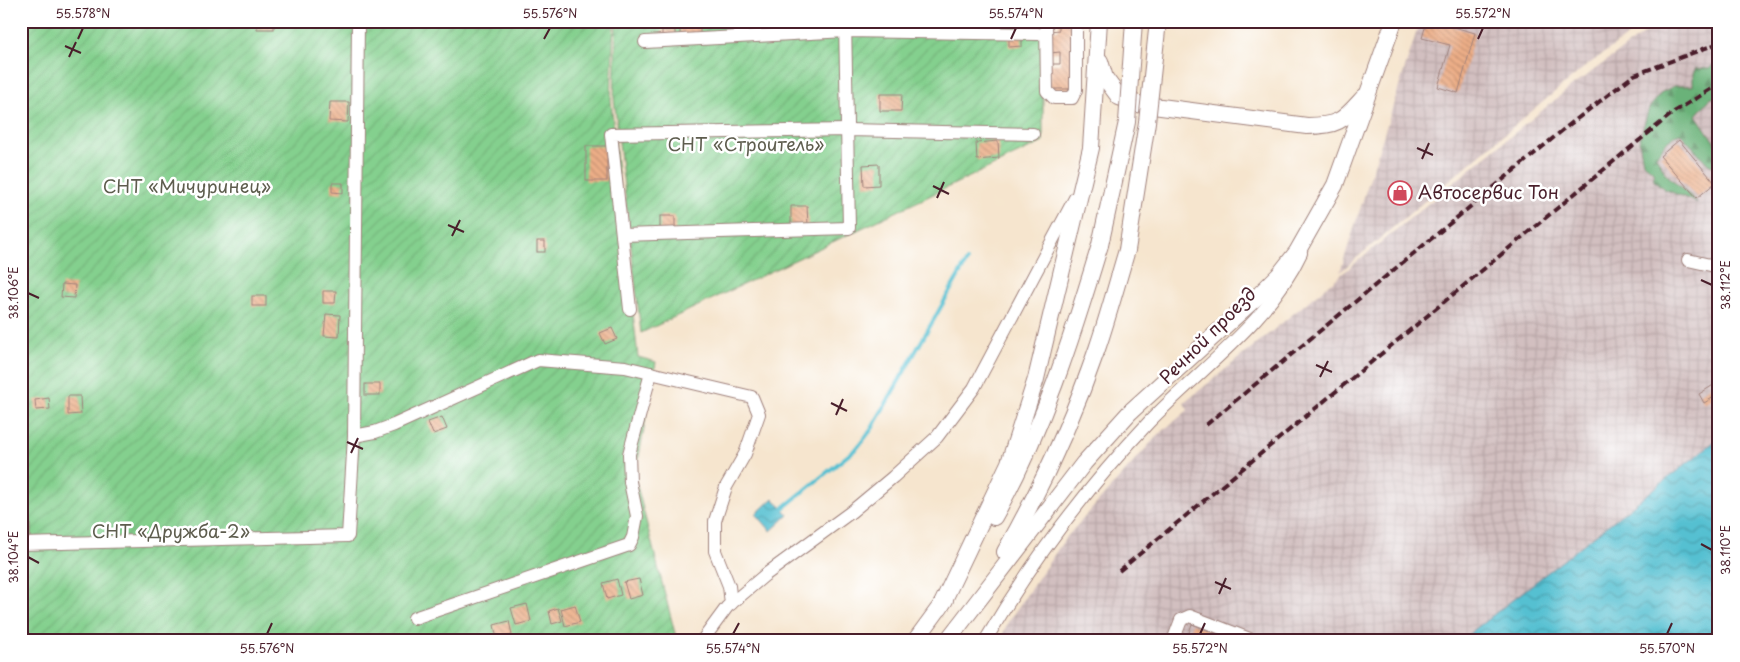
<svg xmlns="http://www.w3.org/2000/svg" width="1740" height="662" viewBox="0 0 1740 662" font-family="'Playpen Sans',sans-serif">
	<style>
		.industrial { fill: url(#industrial-grid) }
		.forest { fill: url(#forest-firs); stroke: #5a6852 }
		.garden { fill: url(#garden-furrows); stroke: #67785c }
		.water { fill: url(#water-waves); stroke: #50707e }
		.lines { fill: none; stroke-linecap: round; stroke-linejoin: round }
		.stream { stroke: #55c0d1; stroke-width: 4 }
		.building { fill: url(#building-back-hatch) }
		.minor-casing { stroke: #a0827c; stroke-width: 14 }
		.major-casing { stroke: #a0827c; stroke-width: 18 }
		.minor { stroke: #fff; stroke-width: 12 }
		.major { stroke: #fff; stroke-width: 16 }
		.rail { stroke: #4a1f2b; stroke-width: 4; stroke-dasharray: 8 4; stroke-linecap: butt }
		.major-bridge-casing { stroke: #a0827c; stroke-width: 18; stroke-linecap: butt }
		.major-bridge { stroke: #fff; stroke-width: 16 }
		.ticks { fill: none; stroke: #4a1f2b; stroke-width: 2 }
		.labels { text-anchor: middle; stroke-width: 5; stroke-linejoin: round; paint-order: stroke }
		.park-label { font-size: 18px; fill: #5e5d4e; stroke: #fff }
		.poi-label { font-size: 18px; fill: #4a1f2b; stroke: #fff; text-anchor: start }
		.street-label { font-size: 18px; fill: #4a1f2b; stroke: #fff }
		.neatline { fill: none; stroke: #4a1f2b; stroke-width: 2 }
		.ticks-label { font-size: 12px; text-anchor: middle; fill: #4a1f2b }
	</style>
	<defs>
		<pattern id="industrial-grid" width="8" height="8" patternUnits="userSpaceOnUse" patternTransform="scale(1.25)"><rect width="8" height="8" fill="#d2bfc0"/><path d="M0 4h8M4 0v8" fill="none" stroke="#b6a4a5"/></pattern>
		<pattern id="forest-firs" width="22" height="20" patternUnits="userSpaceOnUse" patternTransform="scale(1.25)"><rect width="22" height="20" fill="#6bb279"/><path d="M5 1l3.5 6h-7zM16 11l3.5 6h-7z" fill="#5a9063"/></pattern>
		<pattern id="garden-furrows" width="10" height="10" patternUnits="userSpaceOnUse" patternTransform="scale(1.25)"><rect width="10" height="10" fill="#84d08e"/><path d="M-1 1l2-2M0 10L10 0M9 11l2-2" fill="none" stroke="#74b27b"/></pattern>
		<pattern id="water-waves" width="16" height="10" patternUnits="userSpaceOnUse" patternTransform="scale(1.25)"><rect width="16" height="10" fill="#55c0d1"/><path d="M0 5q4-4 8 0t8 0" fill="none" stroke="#489baa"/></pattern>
		<pattern id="building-back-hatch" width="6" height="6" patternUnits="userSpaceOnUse" patternTransform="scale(1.25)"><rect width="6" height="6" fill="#edaf88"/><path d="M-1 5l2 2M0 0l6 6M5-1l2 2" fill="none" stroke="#c28e6f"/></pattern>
	</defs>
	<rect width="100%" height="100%" fill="#fff"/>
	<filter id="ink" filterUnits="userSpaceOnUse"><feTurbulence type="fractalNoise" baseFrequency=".02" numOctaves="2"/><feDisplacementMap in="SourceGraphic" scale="10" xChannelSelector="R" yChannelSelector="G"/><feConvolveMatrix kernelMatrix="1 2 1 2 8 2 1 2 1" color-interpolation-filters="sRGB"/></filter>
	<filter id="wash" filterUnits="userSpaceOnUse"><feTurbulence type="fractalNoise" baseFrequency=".0096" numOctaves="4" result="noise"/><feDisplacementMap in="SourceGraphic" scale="20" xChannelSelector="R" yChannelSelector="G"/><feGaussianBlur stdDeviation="1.12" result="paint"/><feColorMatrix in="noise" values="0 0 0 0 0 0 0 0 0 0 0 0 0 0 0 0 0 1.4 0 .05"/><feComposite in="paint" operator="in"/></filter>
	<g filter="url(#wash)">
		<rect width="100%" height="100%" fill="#f6e5ce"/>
		<!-- industrial -->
		<g class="industrial">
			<path d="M 1420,21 L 1655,21 L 1630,34 L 1581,70 L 1340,272 Z"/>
			<path d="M 1667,21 L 1719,21 L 1719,438 L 1460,641 L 1000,641 L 1008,622 L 1065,539 L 1157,436 L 1188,410 L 1184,403 L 1572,86 L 1645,33 Z"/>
		</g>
		<!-- forest -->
		<path class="forest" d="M 1719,60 L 1719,95 L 1710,99 L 1696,115 L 1719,149 L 1719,169 L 1708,164 L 1680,133 L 1668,140 L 1656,156 L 1666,174 L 1698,203 L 1664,189 L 1654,180 L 1653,171 L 1643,162 L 1639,141 L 1649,108 L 1662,92 L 1674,86 L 1693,86 L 1693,73 L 1696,68 L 1709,69 Z"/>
		<!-- garden -->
		<g class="garden">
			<path d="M 21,21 L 614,21 L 611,100 L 622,216 L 638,357 L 656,362 L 635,478 L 677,641 L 21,641 Z"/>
			<path d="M 616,21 L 1043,21 L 1043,142 L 641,333 L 614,99 Z"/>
		</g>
		<!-- water -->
		<g class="water">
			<path d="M 1719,438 L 1719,641 L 1460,641 Z"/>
			<path d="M 773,498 L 788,515 L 771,531 L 756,514 Z"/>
		</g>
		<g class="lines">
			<!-- stream -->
			<path class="stream" d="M 783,508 L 857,448 L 871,430 L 967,261"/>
		</g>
		<g id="blocks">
			<!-- building -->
			<g class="building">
				<rect x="257" y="21" width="17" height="8"/>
				<path d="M 680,21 L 700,21 L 700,37 L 680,36 Z"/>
				<path d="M 1059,21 L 1071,21 L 1072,89 L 1050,89 L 1050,64 L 1060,64 L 1060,52 L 1050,53 L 1050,31 L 1059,30 Z"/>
				<path d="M 1427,21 L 1433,21 L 1475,33 L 1458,93 L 1438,87 L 1450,45 L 1422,38 Z"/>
				<rect x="662" y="30" width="13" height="8"/>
				<path d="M 1009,36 L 1022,36 L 1022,46 L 1009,47 Z"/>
				<path d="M 21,61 L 27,61 L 26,81 L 21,81 Z"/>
				<path d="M 880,94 L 902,94 L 901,111 L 880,111 Z"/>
				<path d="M 330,102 L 349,102 L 348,122 L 329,121 Z"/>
				<path d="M 1679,140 L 1715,183 L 1697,198 L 1660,156 Z"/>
				<path d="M 998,141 L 999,158 L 977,160 L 976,143 Z"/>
				<rect x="586" y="146" width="21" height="35"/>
				<path d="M 879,164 L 879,185 L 864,186 L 863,165 Z"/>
				<path d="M 332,183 L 343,183 L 343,193 L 332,192 Z"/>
				<rect x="21" y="203" width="3" height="11"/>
				<path d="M 791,206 L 807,206 L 808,225 L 791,226 Z"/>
				<rect x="660" y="216" width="15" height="15"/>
				<rect x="537" y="241" width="8" height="11"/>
				<rect x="21" y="269" width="6" height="22"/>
				<path d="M 62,284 L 75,285 L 74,298 L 61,297 Z"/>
				<path d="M 323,291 L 336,291 L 335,303 L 323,303 Z"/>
				<rect x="252" y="296" width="14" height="10"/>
				<path d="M 326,314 L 340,315 L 339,337 L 324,336 Z"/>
				<path d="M 612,328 L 617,339 L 605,344 L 600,333 Z"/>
				<rect x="365" y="384" width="15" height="11"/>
				<path d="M 1715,384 L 1719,390 L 1719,394 L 1704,403 L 1699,394 Z"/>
				<path d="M 68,396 L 80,396 L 81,414 L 68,415 Z"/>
				<path d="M 49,398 L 50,409 L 36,410 L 35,400 Z"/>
				<path d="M 442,417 L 447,429 L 433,434 L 428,422 Z"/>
				<rect x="21" y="521" width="9" height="19"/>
				<path d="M 617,579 L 621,595 L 607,599 L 603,583 Z"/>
				<path d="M 639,579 L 643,595 L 629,599 L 624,582 Z"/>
				<path d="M 527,604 L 531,621 L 516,625 L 511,608 Z"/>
				<path d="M 575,605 L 580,622 L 565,626 L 561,609 Z"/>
				<path d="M 558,608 L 562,621 L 552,624 L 549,611 Z"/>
				<path d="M 509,621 L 512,635 L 497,639 L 494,625 Z"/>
				<path d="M 1192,624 L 1235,641 L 1186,641 Z"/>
			</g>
		</g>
	</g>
	<g filter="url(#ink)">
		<use href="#blocks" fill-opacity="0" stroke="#a0827c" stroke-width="1"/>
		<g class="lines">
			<!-- minor casing -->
			<g class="minor-casing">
				<g id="minor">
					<path d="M 1046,21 L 1047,91 L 1054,98 L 1072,98 L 1076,90 L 1076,21"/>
					<path d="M 645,42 L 846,31 L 1038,34"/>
					<path d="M 622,235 L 849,228 L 845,21"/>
					<path d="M 1688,260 L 1719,267"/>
					<path d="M 630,309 L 611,134 L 848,130 L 1033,134"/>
					<path d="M 354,436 L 358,21"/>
					<path d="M 21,544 L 348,536 L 354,436 L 375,432 L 394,425 L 538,360 L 625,367 L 752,397 L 759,414 L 745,454 L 726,487 L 715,521 L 715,551 L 729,586 L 731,604"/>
					<path d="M 414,618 L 629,545 L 633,537 L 637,516 L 630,482 L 629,454 L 651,373"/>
					<path d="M 702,641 L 727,607 L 765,575 L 851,512 L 893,477 L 937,437 L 974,388 L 1075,198"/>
					<path d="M 985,641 C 1031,562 1087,488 1149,422 C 1201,368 1269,322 1301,253"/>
					<path d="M 1173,641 L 1181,620 L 1190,616 L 1255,641"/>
				</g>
			</g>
			<!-- major casing -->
			<g class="major-casing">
				<g id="major">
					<path d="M 1100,61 L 1105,78 L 1119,97 L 1138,104 L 1307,126 C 1340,126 1343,120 1364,97"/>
					<path d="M 994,517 C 1042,432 1072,338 1100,245"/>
					<path d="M 1005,552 C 1041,488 1073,419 1097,349 C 1108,317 1117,283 1127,250"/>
					<path d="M 940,608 L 1009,463 L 1036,379 L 1091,148 L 1099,21"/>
					<path d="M 915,641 L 945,600"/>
					<path d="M 947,641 L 1084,463 L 1130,412 L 1260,294 L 1279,275 L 1297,252 L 1335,185 L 1394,21"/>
				</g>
			</g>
			<!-- minor -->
			<use href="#minor" class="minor"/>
			<!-- major -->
			<use href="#major" class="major"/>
			<!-- rail -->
			<g class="rail">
				<path d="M 1206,425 L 1569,125 L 1634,75 L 1719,43"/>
				<path d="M 1119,571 L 1619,157 L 1674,112 L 1719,84"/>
			</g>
			<!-- major-bridge casing -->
			<g class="major-bridge-casing">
				<g id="major-bridge">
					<path d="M 1100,245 L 1127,122 L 1134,21"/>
					<path d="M 1127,250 L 1147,122 L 1158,21"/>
				</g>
			</g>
			<!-- major-bridge -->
			<use href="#major-bridge" class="major-bridge"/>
		</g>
	</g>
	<!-- ticks -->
	<path class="ticks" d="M 78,39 L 83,28M 544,39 L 550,28M 1011,39 L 1016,28M 1478,39 L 1483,28M 65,46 L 81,53M 69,57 L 76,42M 1417,148 L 1433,155M 1422,159 L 1429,143M 933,186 L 949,194M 937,198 L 944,182M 448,225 L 464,232M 452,236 L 460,220M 1701,280 L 1712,285M 28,293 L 39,298M 1316,365 L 1332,372M 1320,377 L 1328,361M 831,403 L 847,411M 836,415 L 843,399M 347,442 L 363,449M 351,453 L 358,438M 1701,544 L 1712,550M 28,557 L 39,563M 1215,582 L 1231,589M 1219,594 L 1226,578M 267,634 L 272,623M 733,634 L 739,623M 1200,634 L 1205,623M 1667,634 L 1672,623"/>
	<!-- icons -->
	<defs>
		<g id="shop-ring" transform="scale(1.25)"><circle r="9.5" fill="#fff" stroke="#d1495b" stroke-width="1.5"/><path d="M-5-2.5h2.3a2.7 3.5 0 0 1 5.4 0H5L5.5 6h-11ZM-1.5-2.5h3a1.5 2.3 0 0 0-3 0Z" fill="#d1495b"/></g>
	</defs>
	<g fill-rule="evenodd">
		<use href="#shop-ring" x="1400" y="193"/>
	</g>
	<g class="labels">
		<!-- park labels -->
		<g class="park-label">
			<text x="746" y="151">СНТ «Строитель»</text>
			<text x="187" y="193">СНТ «Мичуринец»</text>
			<text x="171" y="538">СНТ «Дружба-2»</text>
		</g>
		<!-- poi labels -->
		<g class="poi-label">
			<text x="1418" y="199">Автосервис Тон</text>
		</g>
		<!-- street labels -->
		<g class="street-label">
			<text transform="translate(1208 336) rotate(-45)" y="6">Речной проезд</text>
		</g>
	</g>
	<!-- margin -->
	<rect width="1740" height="662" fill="none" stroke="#fff" stroke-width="55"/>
	<rect x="28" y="28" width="1684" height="606" class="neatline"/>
	<g class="ticks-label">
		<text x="83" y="18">55.578°N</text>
		<text x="550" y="18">55.576°N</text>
		<text x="1016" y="18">55.574°N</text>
		<text x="1483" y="18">55.572°N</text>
		<text transform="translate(1726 285) rotate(-90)" y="4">38.112°E</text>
		<text transform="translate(14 293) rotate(-90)" y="4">38.106°E</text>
		<text transform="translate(1726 550) rotate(-90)" y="4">38.110°E</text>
		<text transform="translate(14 557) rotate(-90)" y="4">38.104°E</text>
		<text x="267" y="653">55.576°N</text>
		<text x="733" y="653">55.574°N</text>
		<text x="1200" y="653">55.572°N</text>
		<text x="1667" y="653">55.570°N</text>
	</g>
</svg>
